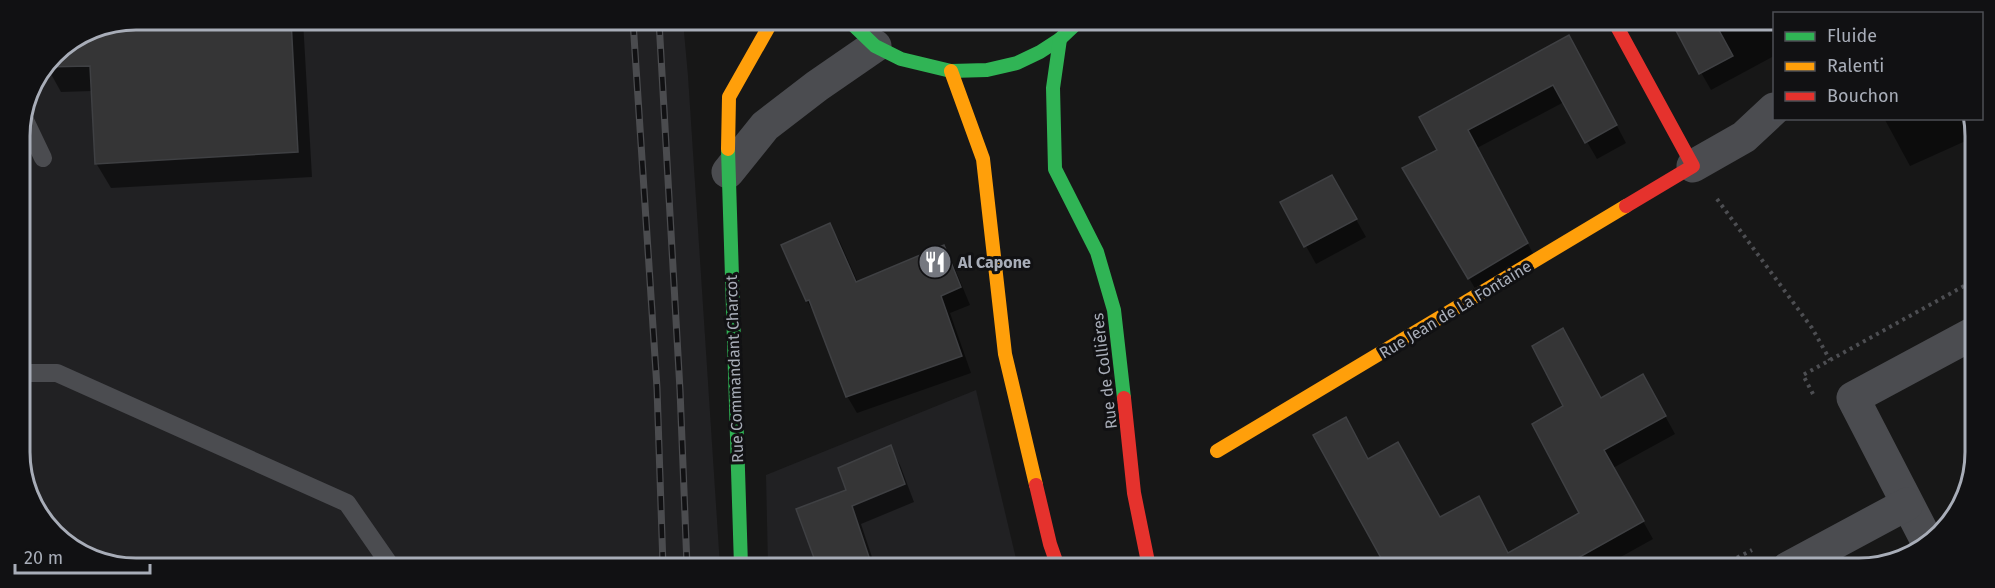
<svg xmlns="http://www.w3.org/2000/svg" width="1995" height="588" viewBox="0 0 1995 588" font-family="'Fira Sans',sans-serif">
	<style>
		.built { fill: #212123 }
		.shadow { fill: #0007 }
		.building { fill: #353536; stroke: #3f4043; stroke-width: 1.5 }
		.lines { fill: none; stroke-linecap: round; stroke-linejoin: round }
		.path { stroke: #4d4e52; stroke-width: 4; stroke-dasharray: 3 4.5; stroke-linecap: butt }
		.lane { stroke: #4b4c50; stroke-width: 18 }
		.street { stroke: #4b4c50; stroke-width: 33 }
		.fast { stroke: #30b455; stroke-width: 14 }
		.slow { stroke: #ff9f0a; stroke-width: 14 }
		.jam { stroke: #e5322d; stroke-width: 14 }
		.rail-casing { stroke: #4b4c4f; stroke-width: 7 }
		.rail { stroke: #111113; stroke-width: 4.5; stroke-dasharray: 14; stroke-linecap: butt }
		.labels { text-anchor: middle; stroke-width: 6; stroke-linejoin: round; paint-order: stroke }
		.poi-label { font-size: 16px; font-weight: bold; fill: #a8adb8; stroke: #111113; text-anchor: start }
		.street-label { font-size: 16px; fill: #a8adb8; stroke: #111113 }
		.rim { fill: none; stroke: #a8adb8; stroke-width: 3 }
	</style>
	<rect width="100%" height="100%" fill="#171717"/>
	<!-- built -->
	<g class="built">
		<path d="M 136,20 L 683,21 L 688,76 L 720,566 L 106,565 L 49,529 L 22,475 L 20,128 L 28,91 L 54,53 L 91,28 Z"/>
		<path d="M 976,390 L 1018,567 L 768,566 L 766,475 Z"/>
	</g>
	<!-- shadow -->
	<g class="shadow">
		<path d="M 136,20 L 303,20 L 312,177 L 111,188 L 96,163 L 92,91 L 61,92 L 46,65 L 54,53 L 91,28 Z"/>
		<path d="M 1673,23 L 1774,23 L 1774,56 L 1711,90 Z"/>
		<path d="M 1579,54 L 1626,143 L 1597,159 L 1564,102 L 1477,148 L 1537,261 L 1479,295 L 1404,169 L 1439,151 L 1421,118 Z"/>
		<path d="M 1884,118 L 1973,118 L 1973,144 L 1970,139 L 1910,166 Z"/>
		<path d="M 1332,177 L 1366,237 L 1316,264 L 1282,203 Z"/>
		<path d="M 830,225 L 840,242 L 858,283 L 943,247 L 953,264 L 970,305 L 950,313 L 971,373 L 857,413 L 847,396 L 817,318 L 807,301 Z"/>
		<path d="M 1643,376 L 1675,434 L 1613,468 L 1653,539 L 1601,568 L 1388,567 L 1315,435 L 1368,460 L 1440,519 L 1508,554 L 1581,514 L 1601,400 Z"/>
		<path d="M 890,447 L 900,465 L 914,502 L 861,524 L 875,566 L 819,566 L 798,510 L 848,491 Z"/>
	</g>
	<!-- building -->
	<g class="building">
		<path d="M 136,20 L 291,20 L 298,152 L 95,164 L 90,66 L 44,67 L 54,53 L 91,28 Z"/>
		<path d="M 1672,23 L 1715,23 L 1733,56 L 1699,74 Z"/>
		<path d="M 1569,35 L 1617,125 L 1585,143 L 1553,85 L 1468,130 L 1528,243 L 1468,279 L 1402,168 L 1437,150 L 1419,117 Z"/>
		<path d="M 1332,175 L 1357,219 L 1304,247 L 1280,202 Z"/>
		<path d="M 830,223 L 856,282 L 944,245 L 961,287 L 941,296 L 962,356 L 846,397 L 809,300 L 806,301 L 781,245 Z"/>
		<path d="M 1563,328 L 1601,398 L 1643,374 L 1666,416 L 1604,450 L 1644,521 L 1560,568 L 1386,567 L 1313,435 L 1346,417 L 1368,459 L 1398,442 L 1440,517 L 1479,496 L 1508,553 L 1579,513 L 1532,424 L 1563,406 L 1532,346 Z"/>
		<path d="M 891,445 L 905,484 L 852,506 L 872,566 L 817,566 L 796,509 L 846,490 L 838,468 Z"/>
	</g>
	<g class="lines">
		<!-- path -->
		<g class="path">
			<path d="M 1717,199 L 1812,328 L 1830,360"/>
			<path d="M 1813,394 L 1803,375 L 1973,281"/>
			<path d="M 1717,568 L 1752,550"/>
		</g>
		<!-- lane -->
		<g class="lane">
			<path d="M 23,116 L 43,158"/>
			<path d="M 21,373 L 57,373 L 347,503 L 390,565"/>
		</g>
		<!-- street -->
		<g class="street">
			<path d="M 1693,166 L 1744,137 L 1774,109"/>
			<path d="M 728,172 L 765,126 L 817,86 L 875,46"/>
			<path d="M 1929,545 L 1853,398 L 1972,334"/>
			<path d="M 1788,568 L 1907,504"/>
		</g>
		<!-- fast -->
		<g class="fast">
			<path d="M 849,21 L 875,46 L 901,59 L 951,71 L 987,70 L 1017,63 L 1040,52 L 1060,39 L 1078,22"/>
			<path d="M 1060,39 L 1053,88 L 1055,169 L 1097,252 L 1114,310 L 1124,398"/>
			<path d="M 728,149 L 741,566"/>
		</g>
		<!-- slow -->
		<g class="slow">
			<path d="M 951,71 L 983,159 L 1005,354 L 1036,485"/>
			<path d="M 728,149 L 729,97 L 772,21"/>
			<path d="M 1217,451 L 1626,206"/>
		</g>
		<!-- jam -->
		<g class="jam">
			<path d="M 1615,23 L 1693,166 L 1626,206"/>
			<path d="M 1124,398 L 1134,493 L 1149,567"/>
			<path d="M 1036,485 L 1050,544 L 1058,567"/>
		</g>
		<!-- rail casing -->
		<g class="rail-casing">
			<g id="rail">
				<path d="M 633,21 L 657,388 L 663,566"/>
				<path d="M 659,21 L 680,390 L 687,566"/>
			</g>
		</g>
		<!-- rail -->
		<use href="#rail" class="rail"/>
	</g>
	<!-- icons -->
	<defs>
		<g id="restaurant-disc" transform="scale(1.725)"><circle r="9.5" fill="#757880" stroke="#111113"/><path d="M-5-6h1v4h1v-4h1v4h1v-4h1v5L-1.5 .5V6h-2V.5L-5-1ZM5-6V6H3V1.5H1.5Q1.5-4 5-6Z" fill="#fff"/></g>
	</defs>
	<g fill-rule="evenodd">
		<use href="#restaurant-disc" x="935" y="262"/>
	</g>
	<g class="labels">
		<!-- poi labels -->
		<g class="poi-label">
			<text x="958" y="268">Al Capone</text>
		</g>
		<!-- street labels -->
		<g class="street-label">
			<text transform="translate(1455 309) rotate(-31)" y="6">Rue Jean de La Fontaine</text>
			<text transform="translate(734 369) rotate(-92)" y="6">Rue Commandant Charcot</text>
			<text transform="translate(1104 371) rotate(-97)" y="6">Rue de Collières</text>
		</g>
	</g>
	<!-- crop -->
	<path d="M0 0H1995V588H0ZM136 30H1859A106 106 0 0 1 1965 136V452A106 106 0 0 1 1859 558H136A106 106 0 0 1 30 452V136A106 106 0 0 1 136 30Z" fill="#111113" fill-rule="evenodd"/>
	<path class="rim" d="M136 30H1859A106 106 0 0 1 1965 136V452A106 106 0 0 1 1859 558H136A106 106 0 0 1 30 452V136A106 106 0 0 1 136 30Z"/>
	<!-- legend -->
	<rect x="1773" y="12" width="210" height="108" fill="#111113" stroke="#4d4f55" stroke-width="1.5"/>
	<rect x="1785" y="32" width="30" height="9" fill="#30b455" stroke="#4d4f55" stroke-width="1.5"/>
	<text x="1827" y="42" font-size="18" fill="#a8adb8">Fluide</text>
	<rect x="1785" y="62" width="30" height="9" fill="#ff9f0a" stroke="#4d4f55" stroke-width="1.5"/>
	<text x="1827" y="72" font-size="18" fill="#a8adb8">Ralenti</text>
	<rect x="1785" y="92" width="30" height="9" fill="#e5322d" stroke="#4d4f55" stroke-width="1.5"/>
	<text x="1827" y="102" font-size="18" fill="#a8adb8">Bouchon</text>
	<!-- scale -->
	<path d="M15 564v9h135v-9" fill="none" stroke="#a8adb8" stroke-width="3"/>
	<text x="24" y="564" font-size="18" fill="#a8adb8" stroke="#111113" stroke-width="4.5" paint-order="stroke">20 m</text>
</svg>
